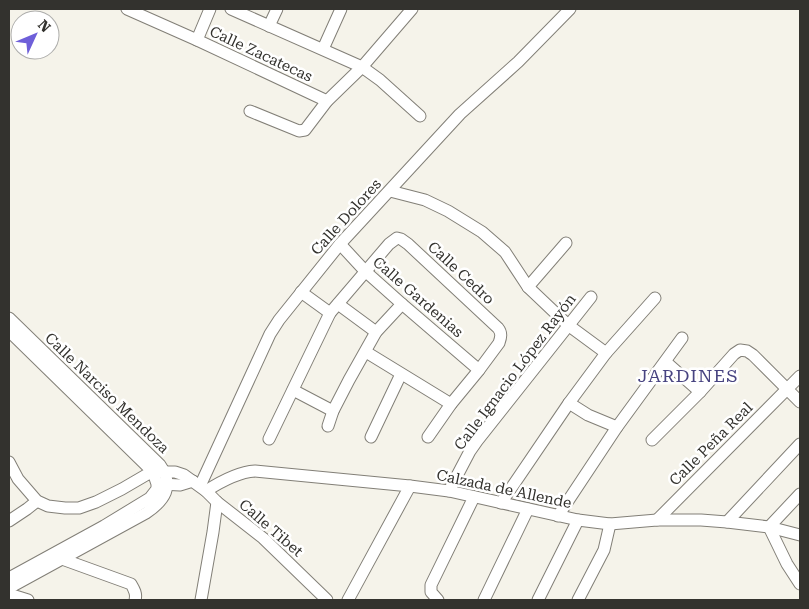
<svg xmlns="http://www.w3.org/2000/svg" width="809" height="609" viewBox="0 0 809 609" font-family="'Roboto Serif',serif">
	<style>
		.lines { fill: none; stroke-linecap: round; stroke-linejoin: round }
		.minor-casing { stroke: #827f77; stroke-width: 13 }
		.minor { stroke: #fff; stroke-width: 11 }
		.labels { text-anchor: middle; stroke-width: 5; stroke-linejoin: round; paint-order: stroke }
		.street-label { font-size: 15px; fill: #33322e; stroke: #fff }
		.quarter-label { font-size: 18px; letter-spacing: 1px; fill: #474380; stroke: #fff }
	</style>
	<rect width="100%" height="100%" fill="#f5f3ea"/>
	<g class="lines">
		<!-- minor casing -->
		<g class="minor-casing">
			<g id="minor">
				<path d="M 127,9 L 197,40 L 327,101"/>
				<path d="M 231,9 L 362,67 L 380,80 L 420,116"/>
				<path d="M 269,26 L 277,9"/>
				<path d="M 197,40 L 210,9"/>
				<path d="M 323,49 L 341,9"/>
				<path d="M 250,111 L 299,131 L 305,130 L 327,101 L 362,67 L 412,9"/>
				<path d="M 390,191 L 425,200 L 448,211 L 482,232 L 505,252 L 528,287 L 568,325 L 606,353"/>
				<path d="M 340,244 L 365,271 L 402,304 L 479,370"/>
				<path d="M 528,287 L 566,243"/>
				<path d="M 301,292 L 330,313"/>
				<path d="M 338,304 L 376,332"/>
				<path d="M 9,318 L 160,465 C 175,486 164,501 146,513 L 9,588"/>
				<path d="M 9,331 L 145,464 L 153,472 L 157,484 L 157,489 L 150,498 L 104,526 L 9,578"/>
				<path d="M 366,352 L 451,404"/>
				<path d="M 666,362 L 700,392"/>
				<path d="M 293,390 L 333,411"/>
				<path d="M 569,403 L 588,415 L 617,427"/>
				<path d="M 328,426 L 333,411 L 349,380 L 376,332 L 402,304"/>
				<path d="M 371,437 L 401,374"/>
				<path d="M 269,439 L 330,313 L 389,244 L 397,238 L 401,239 L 408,244 L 498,328 C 502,333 501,337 499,343 L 479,370 L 451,404 L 428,437"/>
				<path d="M 652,440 L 700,392 L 734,354 L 740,350 L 747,351 L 753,355 L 800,402"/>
				<path d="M 9,462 L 18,479 L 37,501 L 48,506 L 65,508 L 79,508 L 96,502 L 122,489 L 146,475 L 153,472 L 175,472 L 184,475 L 206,491 L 217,502 L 263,538 L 327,600"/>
				<path d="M 161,484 L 180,485 L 193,481"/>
				<path d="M 200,486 L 270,334 L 279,320 L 340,244 L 460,114 L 518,62 L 570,9"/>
				<path d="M 206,491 C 220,482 238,472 255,471 L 410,486 L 449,491 L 578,520 L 610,524 L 657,520 L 701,520 L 727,522 L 769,527 L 800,535"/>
				<path d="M 449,491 L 470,451 L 477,441 L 591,297"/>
				<path d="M 800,494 L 769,527 L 787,564 L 800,584"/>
				<path d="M 501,503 L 569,403 L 606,353 L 655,298"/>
				<path d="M 558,516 L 617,427 L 682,338"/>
				<path d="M 657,520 L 800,376"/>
				<path d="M 9,521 L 27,509 L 37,501"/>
				<path d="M 727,522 L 800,444"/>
				<path d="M 62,559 L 131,584 C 134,589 137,594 135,600"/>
				<path d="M 9,593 L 12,595 L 28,600"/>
				<path d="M 201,600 L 213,532 L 217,502"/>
				<path d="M 348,600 L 410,486"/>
				<path d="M 438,600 L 431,592 L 431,585 L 474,497"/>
				<path d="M 484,600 L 528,509"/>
				<path d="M 538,600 L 578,520"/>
				<path d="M 578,600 L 604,550 L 610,524"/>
			</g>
		</g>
		<!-- minor -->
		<use href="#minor" class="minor"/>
	</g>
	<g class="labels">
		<!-- street labels -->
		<g class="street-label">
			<text transform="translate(261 54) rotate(25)" y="5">Calle Zacatecas</text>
			<text transform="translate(346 217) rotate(-48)" y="5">Calle Dolores</text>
			<text transform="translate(461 273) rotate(43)" y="5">Calle Cedro</text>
			<text transform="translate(418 297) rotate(41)" y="5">Calle Gardenias</text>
			<text transform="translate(515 372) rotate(-53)" y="5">Calle Ignacio López Rayón</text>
			<text transform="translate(107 393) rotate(44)" y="5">Calle Narciso Mendoza</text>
			<text transform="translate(711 444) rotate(-45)" y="5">Calle Peña Real</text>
			<text transform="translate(504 489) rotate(12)" y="5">Calzada de Allende</text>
			<text transform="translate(271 528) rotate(41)" y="5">Calle Tibet</text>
		</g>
		<!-- quarter labels -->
		<g class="quarter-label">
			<text x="688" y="382">JARDINES</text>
		</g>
	</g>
	<!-- border -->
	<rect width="809" height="609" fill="none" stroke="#33322e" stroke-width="20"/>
	<!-- north arrow -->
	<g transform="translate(35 35) rotate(46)"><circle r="24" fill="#ffffff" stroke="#adadab"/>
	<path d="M0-4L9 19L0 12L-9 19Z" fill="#6e5fd9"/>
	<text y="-8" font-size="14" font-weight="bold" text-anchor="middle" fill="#33322e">N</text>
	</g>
</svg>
